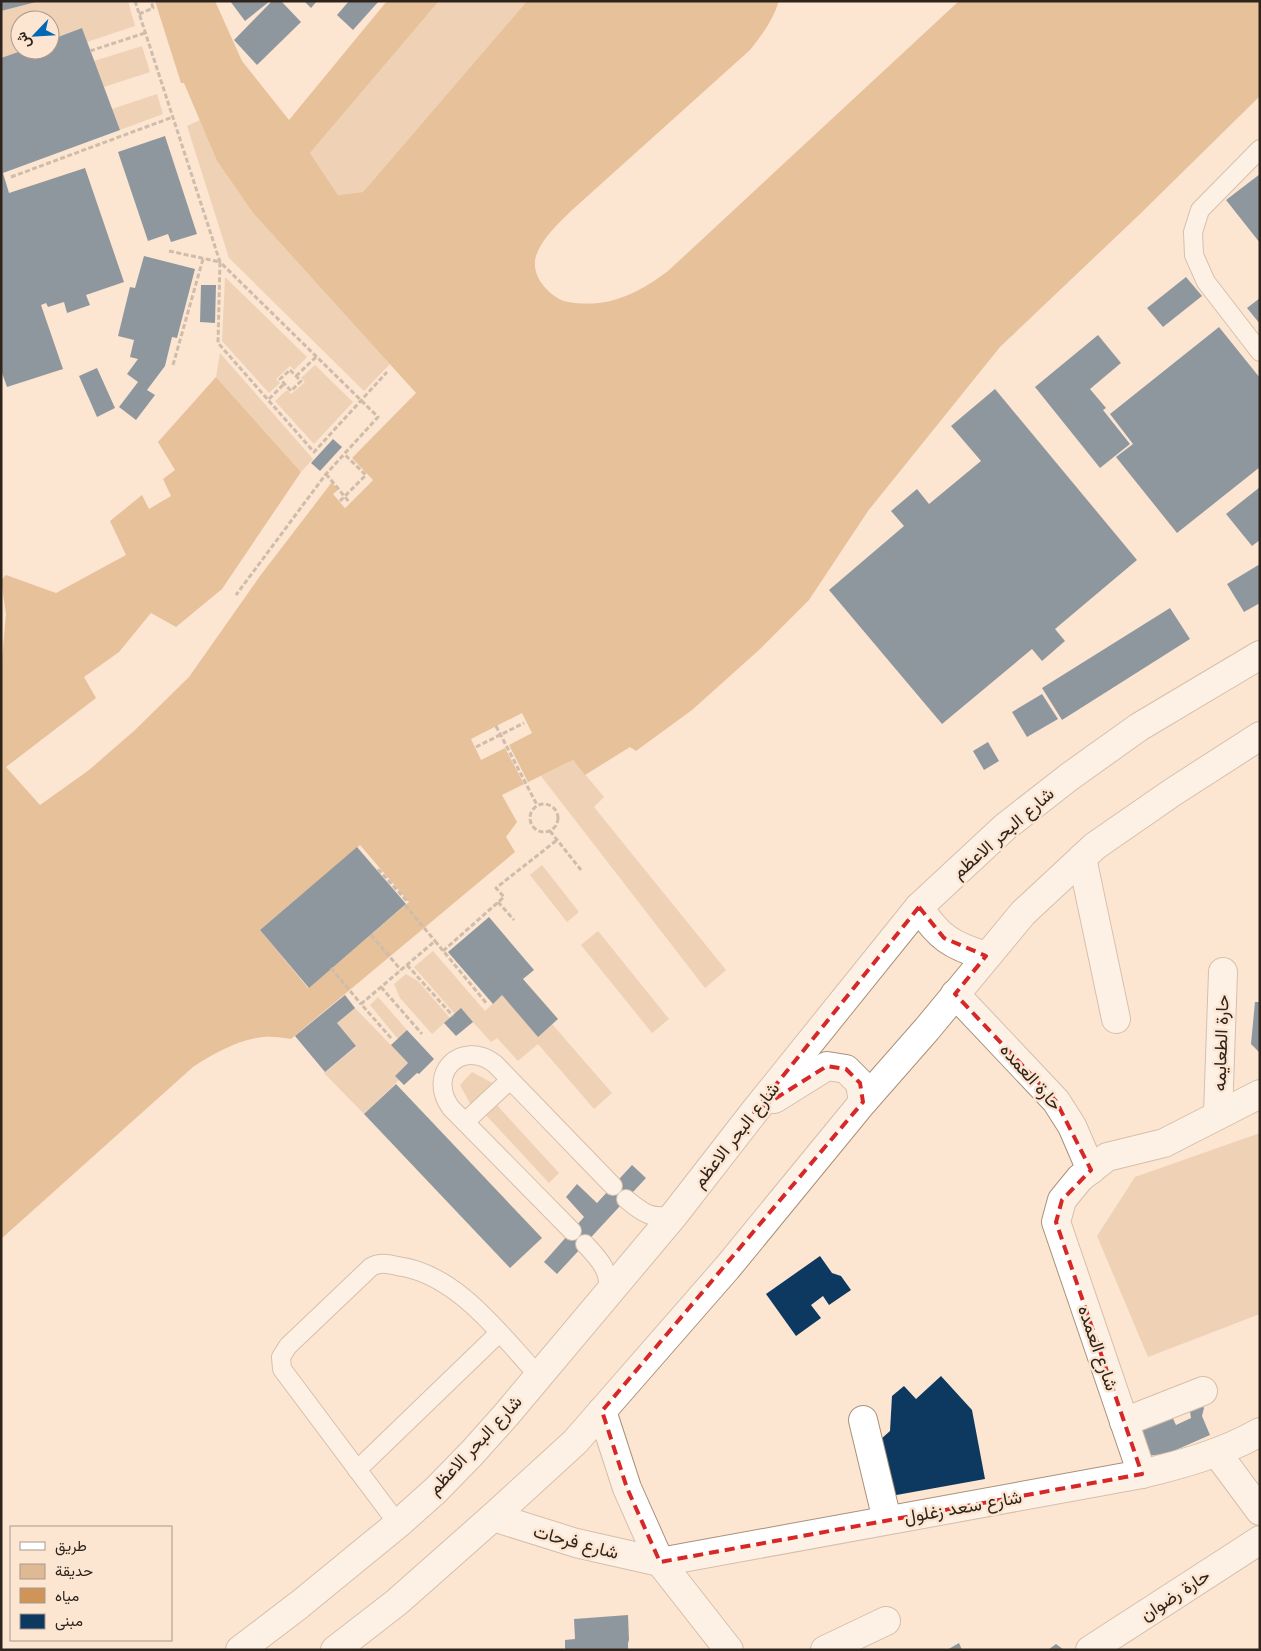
<svg xmlns="http://www.w3.org/2000/svg" width="1261" height="1651" viewBox="0 0 1261 1651" font-family="'PT Sans',Vazirmatn,sans-serif">
	<style>
		.green { fill: #dfb894 }
		.water { fill: #cf9458; fill-rule: evenodd }
		.pier { fill: #fce6d2 }
		.building { fill: #0d3961 }
		.lines { fill: none; stroke-linecap: round; stroke-linejoin: round }
		.service-casing { stroke: #aa9179; stroke-width: 20 }
		.minor-casing { stroke: #aa9179; stroke-width: 30 }
		.primary-casing { stroke: #aa9179; stroke-width: 30 }
		.path { stroke: #99897a; stroke-width: 3; stroke-dasharray: 5 2.5; stroke-linecap: butt }
		.service { stroke: #fff; stroke-width: 18 }
		.minor { stroke: #fff; stroke-width: 28 }
		.primary { stroke: #fff; stroke-width: 28 }
		.marked { fill: none; stroke: #d62828; stroke-width: 4; stroke-dasharray: 10 6; stroke-linejoin: round }
		.labels { text-anchor: middle; stroke-width: 5; stroke-linejoin: round; paint-order: stroke }
		.street-label { font-size: 18px; fill: #2e241b; stroke: #fce6d2 }
	</style>
	<rect width="100%" height="100%" fill="#fce6d2"/>
	<!-- green -->
	<g class="green">
		<path d="M 39,1 L 128,1 L 135,26 L 87,42 L 82,28 L 50,40 L 50,20 L 20,20 L 20,50 L 24,50 L 1,58 L 1,11 Z"/>
		<path d="M 439,1 L 527,1 L 363,192 L 338,195 L 310,153 Z"/>
		<path d="M 142,46 L 150,72 L 104,87 L 94,61 Z"/>
		<path d="M 157,94 L 163,114 L 120,130 L 112,109 Z"/>
		<path d="M 200,120 L 217,161 L 253,213 L 390,364 L 364,391 L 229,258 L 187,126 Z"/>
		<path d="M 225,277 L 307,357 L 294,370 L 290,366 L 276,379 L 280,383 L 269,393 L 222,341 Z"/>
		<path d="M 220,353 L 313,459 L 301,472 L 216,377 Z"/>
		<path d="M 315,365 L 353,402 L 314,444 L 275,401 L 287,390 L 291,394 L 305,382 L 301,378 Z"/>
		<path d="M 573,760 L 604,797 L 594,807 L 726,970 L 705,988 L 541,776 Z"/>
		<path d="M 542,865 L 579,912 L 567,922 L 530,875 Z"/>
		<path d="M 598,931 L 669,1019 L 652,1033 L 581,945 Z"/>
		<path d="M 433,951 L 485,1011 L 502,995 L 552,1024 L 612,1093 L 594,1109 L 538,1044 L 518,1061 L 497,1038 L 491,1042 L 461,1009 L 455,1014 L 414,967 Z"/>
		<path d="M 406,974 L 418,981 L 450,1018 L 432,1034 L 400,998 L 394,984 Z"/>
		<path d="M 378,997 L 407,1030 L 398,1039 L 370,1005 Z"/>
		<path d="M 355,1008 L 408,1063 L 395,1076 L 399,1080 L 364,1114 L 324,1073 L 356,1047 L 337,1023 Z"/>
		<path d="M 472,1072 L 498,1086 L 473,1109 L 460,1085 Z"/>
		<path d="M 495,1103 L 559,1173 L 549,1183 L 484,1113 Z"/>
		<path d="M 1260,1133 L 1260,1314 L 1148,1357 L 1097,1236 L 1135,1177 Z"/>
	</g>
	<!-- water -->
	<path class="water" d="M 155,1 L 215,1 L 242,61 L 289,120 L 387,1 L 439,1 L 310,153 L 338,195 L 363,192 L 527,1 L 779,1 C 773,20 762,35 750,50 L 571,211 C 558,224 542,238 536,256 C 530,275 548,295 564,301 C 575,304 588,304 599,303 C 625,300 648,286 668,271 L 959,1 L 1260,1 L 1260,96 L 1140,214 L 1000,347 L 868,511 L 809,600 L 759,650 L 692,710 L 636,751 L 630,747 L 585,775 L 573,760 L 502,795 L 517,822 L 506,837 L 515,852 L 291,1039 C 283,1038 273,1036 264,1037 C 239,1039 213,1054 193,1067 L 1,1239 L 1,671 L 6,614 L 1,580 L 6,575 L 56,593 L 126,555 L 110,521 L 142,495 L 149,509 L 171,496 L 163,479 L 175,470 L 158,442 L 216,377 L 301,472 L 222,589 L 176,627 L 151,613 L 119,652 L 84,677 L 96,698 L 6,767 L 40,805 L 89,770 L 135,730 L 189,677 L 260,576 L 332,482 L 338,490 L 334,494 L 345,508 L 372,481 L 352,458 L 416,393 L 253,213 L 217,161 L 184,83 L 181,83 ZM 360,845 L 409,902 L 308,988 L 260,930 Z"/>
	<!-- pier -->
	<g class="pier">
		<path d="M 352,458 L 373,480 L 345,508 L 333,494 L 338,490 L 332,482 L 333,480 L 340,489 L 337,494 L 345,505 L 369,480 L 350,460 Z"/>
		<path d="M 522,713 L 532,733 L 509,745 L 528,782 L 524,784 L 505,748 L 481,760 L 471,739 Z"/>
	</g>
	<!-- building -->
	<g class="building">
		<path d="M 1,1 L 36,1 L 36,2 L 1,11 Z"/>
		<path d="M 230,1 L 270,1 L 245,21 Z"/>
		<path d="M 272,1 L 281,1 L 301,22 L 257,65 L 234,40 Z"/>
		<path d="M 304,1 L 317,1 L 311,8 Z"/>
		<path d="M 349,1 L 379,1 L 353,30 L 337,15 Z"/>
		<path d="M 82,28 L 120,130 L 3,173 L 9,193 L 85,168 L 124,282 L 86,295 L 90,305 L 67,313 L 64,302 L 48,307 L 46,303 L 41,305 L 63,369 L 7,387 L 1,370 L 1,58 L 24,50 L 50,50 L 50,40 Z"/>
		<path d="M 165,136 L 197,234 L 171,242 L 168,234 L 148,241 L 118,152 Z"/>
		<path d="M 1260,174 L 1260,243 L 1226,200 Z"/>
		<path d="M 144,256 L 195,269 L 177,338 L 172,337 L 165,366 L 147,390 L 155,395 L 136,420 L 119,407 L 138,382 L 127,374 L 138,359 L 130,357 L 134,340 L 118,336 L 130,287 L 135,288 Z"/>
		<path d="M 1186,277 L 1202,296 L 1163,327 L 1147,308 Z"/>
		<path d="M 201,285 L 216,285 L 215,323 L 200,322 Z"/>
		<path d="M 1260,298 L 1260,324 L 1247,308 Z"/>
		<path d="M 1219,327 L 1260,378 L 1260,467 L 1177,533 L 1116,457 L 1133,444 L 1110,414 Z"/>
		<path d="M 1098,335 L 1121,363 L 1090,389 L 1106,408 L 1103,410 L 1130,444 L 1100,468 L 1035,387 Z"/>
		<path d="M 97,368 L 115,408 L 97,417 L 79,376 Z"/>
		<path d="M 995,389 L 1137,560 L 1055,629 L 1065,641 L 1042,661 L 1032,649 L 942,724 L 829,590 L 904,526 L 891,511 L 917,489 L 929,504 L 981,461 L 951,426 Z"/>
		<path d="M 333,439 L 342,447 L 320,471 L 311,463 Z"/>
		<path d="M 1260,487 L 1260,540 L 1252,546 L 1226,514 Z"/>
		<path d="M 1260,564 L 1260,603 L 1244,612 L 1227,584 Z"/>
		<path d="M 1170,608 L 1190,639 L 1062,720 L 1042,688 Z"/>
		<path d="M 1042,694 L 1058,719 L 1027,737 L 1012,712 Z"/>
		<path d="M 988,742 L 999,761 L 984,770 L 973,751 Z"/>
		<path d="M 357,847 L 406,904 L 309,988 L 260,930 Z"/>
		<path d="M 489,917 L 534,970 L 523,979 L 558,1019 L 538,1037 L 502,995 L 493,1004 L 448,952 Z"/>
		<path d="M 345,995 L 355,1008 L 337,1023 L 356,1046 L 325,1072 L 295,1036 Z"/>
		<path d="M 1255,1002 L 1260,1002 L 1260,1053 L 1251,1044 Z"/>
		<path d="M 461,1008 L 473,1022 L 456,1036 L 444,1023 Z"/>
		<path d="M 407,1030 L 434,1059 L 419,1074 L 417,1073 L 404,1085 L 395,1076 L 408,1063 L 391,1045 Z"/>
		<path d="M 396,1084 L 542,1238 L 510,1268 L 364,1114 Z"/>
		<path d="M 632,1165 L 646,1178 L 557,1274 L 544,1262 L 584,1217 L 566,1197 L 577,1184 L 597,1203 Z"/>
		<path d="M 820,1256 L 832,1273 L 841,1276 L 851,1290 L 829,1305 L 823,1296 L 811,1305 L 821,1318 L 796,1336 L 766,1294 Z"/>
		<path d="M 941,1376 L 972,1410 L 985,1479 L 891,1496 L 881,1439 L 890,1431 L 892,1396 L 904,1386 L 916,1399 Z"/>
		<path d="M 1200,1401 L 1204,1408 L 1202,1416 L 1210,1435 L 1169,1453 L 1148,1456 L 1133,1425 L 1168,1408 L 1176,1425 L 1191,1418 L 1189,1406 Z"/>
		<path d="M 628,1615 L 629,1640 L 628,1643 L 628,1650 L 565,1650 L 565,1640 L 575,1639 L 574,1619 Z"/>
		<path d="M 959,1643 L 962,1650 L 947,1650 Z"/>
		<path d="M 1056,1644 L 1064,1650 L 1048,1650 Z"/>
	</g>
	<g class="lines">
		<!-- service casing -->
		<g class="service-casing">
			<g id="service">
				<path d="M 1260,149 L 1200,210 L 1193,232 L 1194,255 L 1206,282 L 1260,352"/>
				<path d="M 465,1122 L 510,1080"/>
				<path d="M 626,1199 C 644,1214 651,1219 674,1215"/>
				<path d="M 572,1231 L 451,1108 C 426,1074 461,1038 495,1064 L 613,1186"/>
				<path d="M 585,1244 C 599,1259 611,1271 608,1293"/>
				<path d="M 357,1470 L 499,1333"/>
				<path d="M 398,1524 L 282,1369 L 281,1357 L 288,1346 L 371,1267 C 380,1262 388,1264 397,1266 C 456,1273 500,1334 538,1375"/>
			</g>
		</g>
		<!-- minor casing -->
		<g class="minor-casing">
			<g id="minor">
				<path d="M 1082,858 L 1116,1019"/>
				<path d="M 955,994 L 1056,1101 L 1072,1126 L 1091,1170"/>
				<path d="M 1218,1114 L 1223,972"/>
				<path d="M 602,1411 L 627,1488 L 660,1562 L 729,1650"/>
				<path d="M 863,1420 L 887,1520"/>
				<path d="M 1124,1422 L 1203,1391"/>
				<path d="M 1217,1453 L 1260,1511"/>
				<path d="M 1142,1474 L 1056,1222 L 1062,1200 L 1080,1178 L 1107,1157 L 1164,1143 L 1260,1094"/>
				<path d="M 493,1517 L 576,1543 L 660,1562 L 1142,1474 C 1183,1464 1223,1453 1260,1432"/>
				<path d="M 825,1650 L 886,1621"/>
				<path d="M 1090,1650 L 1260,1540"/>
			</g>
		</g>
		<!-- primary casing -->
		<g class="primary-casing">
			<g id="primary">
				<path d="M 919,907 C 938,937 952,946 986,956"/>
				<path d="M 774,1099 L 827,1066 L 846,1069 L 860,1083 L 863,1102"/>
				<path d="M 240,1650 L 299,1605 L 398,1524 L 436,1490 L 472,1453 L 506,1415 L 674,1215 L 754,1112 L 919,907 L 1005,827 L 1069,777 L 1139,727 L 1260,655"/>
				<path d="M 335,1650 L 397,1602 L 493,1517 L 575,1442 L 727,1268 L 863,1102 L 927,1029 L 1023,913 L 1095,846 L 1173,792 L 1260,736"/>
			</g>
		</g>
		<!-- path -->
		<g class="path">
			<path d="M 135,1 L 220,262 L 378,417 L 326,474 L 236,595"/>
			<path d="M 139,14 L 153,8 L 151,1"/>
			<path d="M 90,51 L 145,33"/>
			<path d="M 11,177 L 173,117"/>
			<path d="M 169,251 L 220,262 L 218,343 L 314,452 L 387,372"/>
			<path d="M 173,365 L 203,259"/>
			<path d="M 290,370 L 301,381 L 291,391 L 280,379 Z"/>
			<path d="M 296,376 L 316,357"/>
			<path d="M 269,399 L 284,384"/>
			<path d="M 326,474 L 350,503"/>
			<path d="M 340,501 L 366,475 L 344,454"/>
			<path d="M 496,726 L 537,805"/>
			<path d="M 476,747 L 524,723"/>
			<circle cx="544" cy="818" r="14"/>
			<path d="M 550,831 L 581,870"/>
			<path d="M 378,871 L 379,870 L 406,900 L 404,902"/>
			<path d="M 498,902 L 514,920"/>
			<path d="M 405,905 L 435,941"/>
			<path d="M 371,935 L 401,970"/>
			<path d="M 443,951 L 504,897 L 496,888 L 557,840"/>
			<path d="M 407,965 L 453,1016"/>
			<path d="M 331,968 L 361,1004"/>
			<path d="M 381,987 L 422,1034"/>
			<path d="M 391,1038 L 361,1004 L 435,941 L 487,1004"/>
		</g>
		<!-- service -->
		<use href="#service" class="service"/>
		<!-- minor -->
		<use href="#minor" class="minor"/>
		<!-- primary -->
		<use href="#primary" class="primary"/>
	</g>
	<!-- marked area -->
	<path d="M0 0H1261V1651H0ZM 919,907 L 944,938 L 986,956 L 955,994 L 1056,1101 L 1091,1170 L 1062,1200 L 1056,1222 L 1142,1474 L 660,1562 L 627,1488 L 602,1411 L 863,1102 L 860,1083 L 846,1069 L 827,1066 L 754,1112 Z" fill="#fce6d2" fill-opacity=".55" fill-rule="evenodd"/>
	<path class="marked" d="M 919,907 L 944,938 L 986,956 L 955,994 L 1056,1101 L 1091,1170 L 1062,1200 L 1056,1222 L 1142,1474 L 660,1562 L 627,1488 L 602,1411 L 863,1102 L 860,1083 L 846,1069 L 827,1066 L 754,1112 Z"/>
	<g class="labels">
		<!-- street labels -->
		<g class="street-label">
			<text transform="translate(1003 833) rotate(-41)" y="6">شارع البحر الاعظم</text>
			<text transform="translate(1221 1043) rotate(-88)" y="6">حارة الطعايمه</text>
			<text transform="translate(1031 1077) rotate(48)" y="6">حارة العمده</text>
			<text transform="translate(736 1135) rotate(-52)" y="6">شارع البحر الاعظم</text>
			<text transform="translate(1098 1348) rotate(71)" y="6">شارع العمده</text>
			<text transform="translate(475 1445) rotate(-47)" y="6">شارع البحر الاعظم</text>
			<text transform="translate(963 1507) rotate(-10)" y="6">شارع سعد زغلول</text>
			<text transform="translate(576 1542) rotate(15)" y="6">شارع فرحات</text>
			<text transform="translate(1175 1595) rotate(-33)" y="6">حارة رضوان</text>
		</g>
	</g>
	<!-- border -->
	<rect width="1261" height="1651" fill="none" stroke="#2e241b" stroke-width="5"/>
	<!-- legend -->
	<rect x="10" y="1526" width="162" height="115" fill="#fce6d2" stroke="#aa9889"/>
	<rect x="20" y="1542" width="25" height="8" fill="#ffffff" stroke="#aa9889"/>
	<text x="55" y="1551" font-size="15" fill="#2e241b">طريق</text>
	<rect x="20" y="1564" width="25" height="15" fill="#dfb894" stroke="#aa9889"/>
	<text x="55" y="1576" font-size="15" fill="#2e241b">حديقة</text>
	<rect x="20" y="1588" width="25" height="15" fill="#cf9458" stroke="#aa9889"/>
	<text x="55" y="1601" font-size="15" fill="#2e241b">مياه</text>
	<rect x="20" y="1614" width="25" height="15" fill="#0d3961" stroke="#aa9889"/>
	<text x="55" y="1626" font-size="15" fill="#2e241b">مبنى</text>
	<!-- north arrow -->
	<g transform="translate(35 35) rotate(245)"><circle r="24" fill="#fce6d2" stroke="#aa9889"/>
	<path d="M0-4L9 19L0 12L-9 19Z" fill="#0069b4"/>
	<text y="-8" font-size="14" font-weight="bold" text-anchor="middle" fill="#2e241b">ش</text>
	</g>
</svg>
